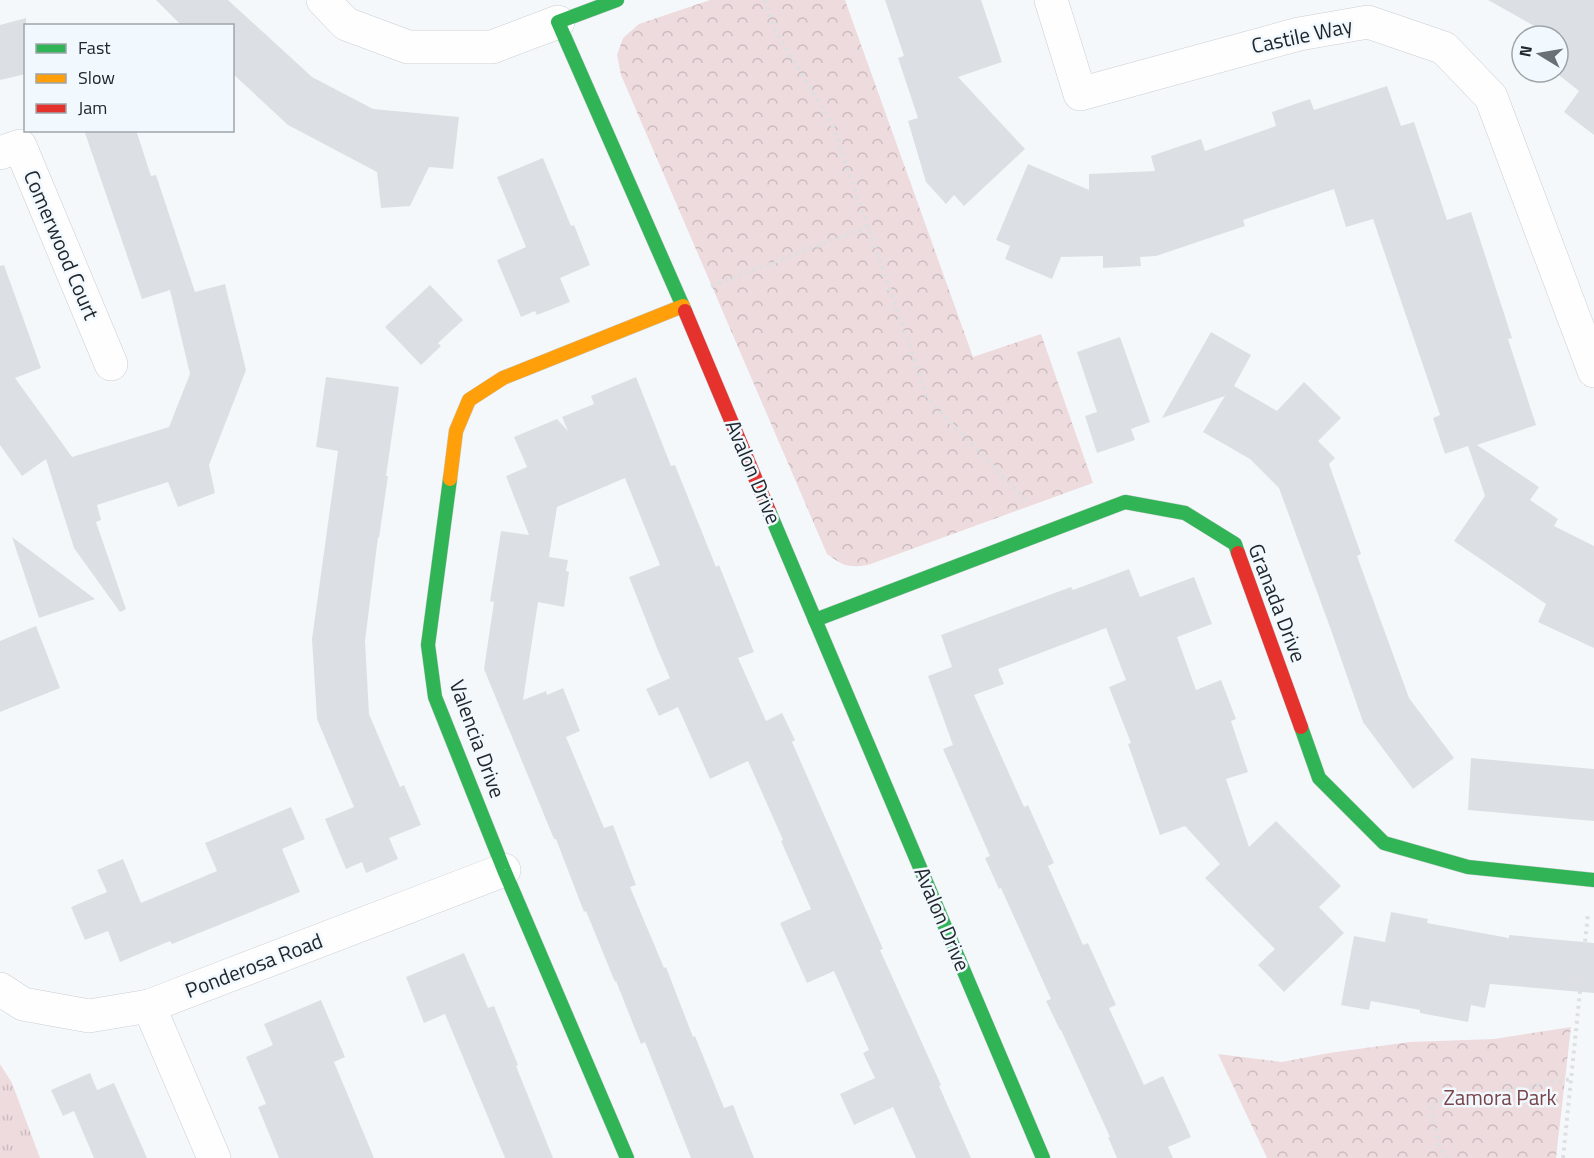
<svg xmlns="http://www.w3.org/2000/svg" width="1594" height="1158" viewBox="0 0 1594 1158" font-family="'Titillium Web',sans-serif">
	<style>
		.grass { fill: url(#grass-tufts) }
		.park { fill: url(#park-crowns) }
		.building { fill: #dce0e4 }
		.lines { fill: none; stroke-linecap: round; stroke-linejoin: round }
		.street-casing { stroke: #caced2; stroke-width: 34 }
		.fast-casing { stroke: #caced2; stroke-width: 15 }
		.slow-casing { stroke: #caced2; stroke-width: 15 }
		.jam-casing { stroke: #caced2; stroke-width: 15 }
		.path { stroke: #dedfe1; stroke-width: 4; stroke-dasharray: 3 4.5; stroke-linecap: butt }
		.street { stroke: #fefefe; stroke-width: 33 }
		.fast { stroke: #30b455; stroke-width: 14 }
		.slow { stroke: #ff9f0a; stroke-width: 14 }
		.jam { stroke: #e5322d; stroke-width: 14 }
		.labels { text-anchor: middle; stroke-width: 5; stroke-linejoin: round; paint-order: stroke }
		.street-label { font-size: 21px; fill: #21272c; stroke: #f2f9fe }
		.park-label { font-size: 21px; fill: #79444a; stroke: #f2f9fe }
	</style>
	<defs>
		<pattern id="grass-tufts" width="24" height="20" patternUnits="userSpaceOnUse" patternTransform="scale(1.5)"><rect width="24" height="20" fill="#eedbde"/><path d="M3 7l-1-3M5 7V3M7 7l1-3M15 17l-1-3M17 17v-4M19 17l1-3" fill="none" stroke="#ccbcbf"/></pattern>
		<pattern id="park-crowns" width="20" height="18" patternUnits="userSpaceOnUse" patternTransform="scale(1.5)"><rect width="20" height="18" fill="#eedbde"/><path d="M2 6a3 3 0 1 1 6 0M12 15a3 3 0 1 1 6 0" fill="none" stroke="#ccbcbf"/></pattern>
	</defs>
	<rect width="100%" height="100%" fill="#f5f8fb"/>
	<!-- grass -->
	<path class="grass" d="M 0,1064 L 12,1083 L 40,1158 L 0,1158 Z"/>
	<!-- park -->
	<g class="park">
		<path d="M 710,0 L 845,0 L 973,357 L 1041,334 L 1093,483 L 868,565 C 847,568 844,566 827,554 L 621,75 L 617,55 L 623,38 L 639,24 Z"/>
		<path d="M 1571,1027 L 1556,1158 L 1267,1158 L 1218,1054 L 1282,1062 L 1329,1053 L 1409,1042 L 1494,1039 Z"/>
	</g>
	<!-- building -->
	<g class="building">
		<path d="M 156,0 L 228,0 L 312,77 L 373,109 L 459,117 L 453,169 L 429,167 L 410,206 L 381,208 L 377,172 L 288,125 L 232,73 L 232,26 L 182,26 Z"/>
		<path d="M 885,0 L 981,0 L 1002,62 L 958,77 L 1025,149 L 964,206 L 954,195 L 946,204 L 926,182 L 908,121 L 918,118 L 898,58 L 904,56 Z"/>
		<path d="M 1488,0 L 1594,0 L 1594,135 L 1564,112 L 1579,91 L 1555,72 L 1558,72 L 1558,36 L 1542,36 L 1545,32 Z"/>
		<path d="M 26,18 L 26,74 L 0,80 L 0,25 Z"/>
		<path d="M 1387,86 L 1401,126 L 1414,122 L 1447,220 L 1471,212 L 1512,338 L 1508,339 L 1536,425 L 1477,445 L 1539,487 L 1530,500 L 1558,519 L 1554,526 L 1594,546 L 1594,648 L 1538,622 L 1546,604 L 1454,541 L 1485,496 L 1468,446 L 1445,454 L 1433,418 L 1440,415 L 1373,219 L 1346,227 L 1334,189 L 1243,220 L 1245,226 L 1156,256 L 1140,257 L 1141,266 L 1103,268 L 1103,256 L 1061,257 L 1052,279 L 1005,259 L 1010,246 L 996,240 L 1028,164 L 1089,190 L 1089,174 L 1155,171 L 1151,156 L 1201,139 L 1205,151 L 1276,126 L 1272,112 L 1310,99 L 1314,110 Z"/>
		<path d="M 84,130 L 136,130 L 151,176 L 156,175 L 195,292 L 225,284 L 246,370 L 209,465 L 215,493 L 178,507 L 168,482 L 97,505 L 101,520 L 96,522 L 126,609 L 120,612 L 74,548 L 46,459 L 22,476 L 0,445 L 0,266 L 4,265 L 41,368 L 15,378 L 72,457 L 169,427 L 190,374 L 170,290 L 142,299 Z"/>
		<path d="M 543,158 L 571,226 L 574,225 L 590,265 L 560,278 L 570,302 L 537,315 L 535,311 L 521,317 L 497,260 L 526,247 L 497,177 Z"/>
		<path d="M 430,285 L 463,320 L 438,343 L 441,346 L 421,365 L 385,327 Z"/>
		<path d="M 1211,332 L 1251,355 L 1234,386 L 1277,411 L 1304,382 L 1341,418 L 1318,441 L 1335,458 L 1329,464 L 1361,554 L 1357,556 L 1409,698 L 1454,758 L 1413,789 L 1363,722 L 1331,630 L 1279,488 L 1250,459 L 1203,432 L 1225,396 L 1162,418 Z"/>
		<path d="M 1120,337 L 1150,422 L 1131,429 L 1135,440 L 1097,453 L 1085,416 L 1097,412 L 1077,352 Z"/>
		<path d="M 326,377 L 399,387 L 386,476 L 388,476 L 379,538 L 378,537 L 365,641 L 369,714 L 400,787 L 404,785 L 421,825 L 389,838 L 398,859 L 366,873 L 362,862 L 346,869 L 325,819 L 354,807 L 317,719 L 312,639 L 338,451 L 316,447 Z"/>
		<path d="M 636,377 L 671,466 L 675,465 L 716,567 L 719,565 L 754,652 L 738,658 L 766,721 L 782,713 L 795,740 L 792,742 L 883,949 L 880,950 L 941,1085 L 939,1086 L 971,1158 L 916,1158 L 893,1107 L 854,1125 L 840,1094 L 875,1078 L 863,1053 L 869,1050 L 834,971 L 807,983 L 780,923 L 811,909 L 781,841 L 783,840 L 748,761 L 710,779 L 678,707 L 659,716 L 646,689 L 670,678 L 657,648 L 629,577 L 660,565 L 625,478 L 557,507 L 549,557 L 568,560 L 566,571 L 569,572 L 564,607 L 538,602 L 523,700 L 546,691 L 547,695 L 563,688 L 580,731 L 566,737 L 604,828 L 613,825 L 636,885 L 630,887 L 664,968 L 666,967 L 693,1037 L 695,1036 L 724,1108 L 733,1105 L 754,1158 L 691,1158 L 645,1042 L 641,1044 L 616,981 L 615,982 L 586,911 L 584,912 L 556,839 L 554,839 L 484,669 L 494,602 L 490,601 L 501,531 L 529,535 L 506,476 L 527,467 L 514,437 L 557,419 L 568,431 L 562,417 L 594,404 L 591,396 Z"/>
		<path d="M 12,537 L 95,599 L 39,618 Z"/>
		<path d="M 1129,569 L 1140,597 L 1194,577 L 1212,624 L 1177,637 L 1196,690 L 1221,680 L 1236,719 L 1231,721 L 1248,772 L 1226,779 L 1249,847 L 1276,821 L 1341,886 L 1319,907 L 1344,933 L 1284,992 L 1258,965 L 1275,949 L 1205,878 L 1220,864 L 1185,826 L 1160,835 L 1128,744 L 1131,743 L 1109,687 L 1126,680 L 1106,628 L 998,669 L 1004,684 L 974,695 L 1024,807 L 1028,805 L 1054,863 L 1048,866 L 1083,945 L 1088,943 L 1116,1005 L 1109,1008 L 1144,1085 L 1163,1076 L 1191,1137 L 1168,1147 L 1173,1158 L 1117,1158 L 1108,1137 L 1110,1137 L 1061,1030 L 1060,1030 L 1046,1001 L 1051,999 L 1001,888 L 999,889 L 985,858 L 990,856 L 943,749 L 953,745 L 928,676 L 952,667 L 941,635 L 1071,587 L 1073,590 Z"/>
		<path d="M 36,626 L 60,688 L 0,712 L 0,641 Z"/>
		<path d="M 1471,758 L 1594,769 L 1594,821 L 1468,810 Z"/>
		<path d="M 291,807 L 305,839 L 282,849 L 300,892 L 172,944 L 170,941 L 120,962 L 108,931 L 85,940 L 71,907 L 107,892 L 97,870 L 123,859 L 141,903 L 217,871 L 205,843 Z"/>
		<path d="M 1391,912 L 1428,919 L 1427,923 L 1509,938 L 1509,935 L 1594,943 L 1594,993 L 1490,984 L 1485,1008 L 1471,1005 L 1468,1022 L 1420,1013 L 1420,1010 L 1371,1001 L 1369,1010 L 1341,1005 L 1354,936 L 1385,942 Z"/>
		<path d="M 464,953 L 488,1008 L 494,1006 L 518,1065 L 516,1066 L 553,1158 L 505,1158 L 445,1014 L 424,1023 L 406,977 Z"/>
		<path d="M 321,1000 L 345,1057 L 334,1062 L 374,1158 L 279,1158 L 258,1107 L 266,1104 L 246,1057 L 273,1045 L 264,1024 Z"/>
		<path d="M 90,1073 L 97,1090 L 114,1083 L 147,1158 L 94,1158 L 74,1111 L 63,1116 L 51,1090 Z"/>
	</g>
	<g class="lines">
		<!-- street casing -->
		<g class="street-casing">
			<g id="street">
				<path d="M 323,0 L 346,24 L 408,47 L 492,47 L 558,22"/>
				<path d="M 1051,0 L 1080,94 L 1299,34 L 1368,22 L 1444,48 L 1491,97 L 1594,371"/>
				<path d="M 0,153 L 20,146 L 111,364"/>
				<path d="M 0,989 L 23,1004 L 89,1016 L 149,1006 L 504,870"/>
				<path d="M 149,1006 L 214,1158"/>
			</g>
		</g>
		<!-- fast casing -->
		<g class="fast-casing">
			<g id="fast">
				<path d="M 617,0 L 558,22 L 685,311"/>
				<path d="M 450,479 L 428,645 L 435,697 L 504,870 L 627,1158"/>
				<path d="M 769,511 L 1043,1158"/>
				<path d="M 815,620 L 1125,502 L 1185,513 L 1235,544 L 1238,553"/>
				<path d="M 1301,727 L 1319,778 L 1384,843 L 1468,867 L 1594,880"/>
			</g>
		</g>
		<!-- slow casing -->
		<g class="slow-casing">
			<path id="slow" d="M 450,479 L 456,431 L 469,400 L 503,378 L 683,306"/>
		</g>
		<!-- jam casing -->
		<g class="jam-casing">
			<g id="jam">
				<path d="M 685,311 L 769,511"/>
				<path d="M 1238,553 L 1301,727"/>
			</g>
		</g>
		<!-- path -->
		<g class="path">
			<path d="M 765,0 L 776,32 L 832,124 L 928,399 L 1029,504"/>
			<path d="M 711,286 L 867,227"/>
			<path d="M 1448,1158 L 1440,1149 L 1431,1104 L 1571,1079"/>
			<path d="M 1563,1158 L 1588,913"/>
		</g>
		<!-- street -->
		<use href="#street" class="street"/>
		<!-- fast -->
		<use href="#fast" class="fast"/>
		<!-- slow -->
		<use href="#slow" class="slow"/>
		<!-- jam -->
		<use href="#jam" class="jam"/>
	</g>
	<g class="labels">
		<!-- street labels -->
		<g class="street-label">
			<text transform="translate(1302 36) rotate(-12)" y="7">Castile Way</text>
			<text transform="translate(61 245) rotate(67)" y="7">Comerwood Court</text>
			<text transform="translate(753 472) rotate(67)" y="7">Avalon Drive</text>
			<text transform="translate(1277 603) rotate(69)" y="7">Granada Drive</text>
			<text transform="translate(477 739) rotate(70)" y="7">Valencia Drive</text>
			<text transform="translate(942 919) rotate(67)" y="7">Avalon Drive</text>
			<text transform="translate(254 966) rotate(-21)" y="7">Ponderosa Road</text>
		</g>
		<!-- park labels -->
		<g class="park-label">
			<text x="1500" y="1105">Zamora Park</text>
		</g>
	</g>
	<!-- legend -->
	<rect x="24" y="24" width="210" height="108" fill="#f2f9fe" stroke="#9ea5aa" stroke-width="1.5"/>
	<rect x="36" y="44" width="30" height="9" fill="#30b455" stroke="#9ea5aa" stroke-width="1.5"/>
	<text x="78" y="54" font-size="18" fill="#21272c">Fast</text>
	<rect x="36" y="74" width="30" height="9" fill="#ff9f0a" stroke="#9ea5aa" stroke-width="1.5"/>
	<text x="78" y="84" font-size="18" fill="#21272c">Slow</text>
	<rect x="36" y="104" width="30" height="9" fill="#e5322d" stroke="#9ea5aa" stroke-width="1.5"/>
	<text x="78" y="114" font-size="18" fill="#21272c">Jam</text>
	<!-- north arrow -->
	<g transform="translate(1540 54) rotate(281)"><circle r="28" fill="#f2f9fe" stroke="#9ea5aa" stroke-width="1.5"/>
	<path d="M0-4.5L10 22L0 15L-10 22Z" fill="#6b7074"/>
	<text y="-9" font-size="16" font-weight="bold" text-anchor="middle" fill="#21272c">N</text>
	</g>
</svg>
